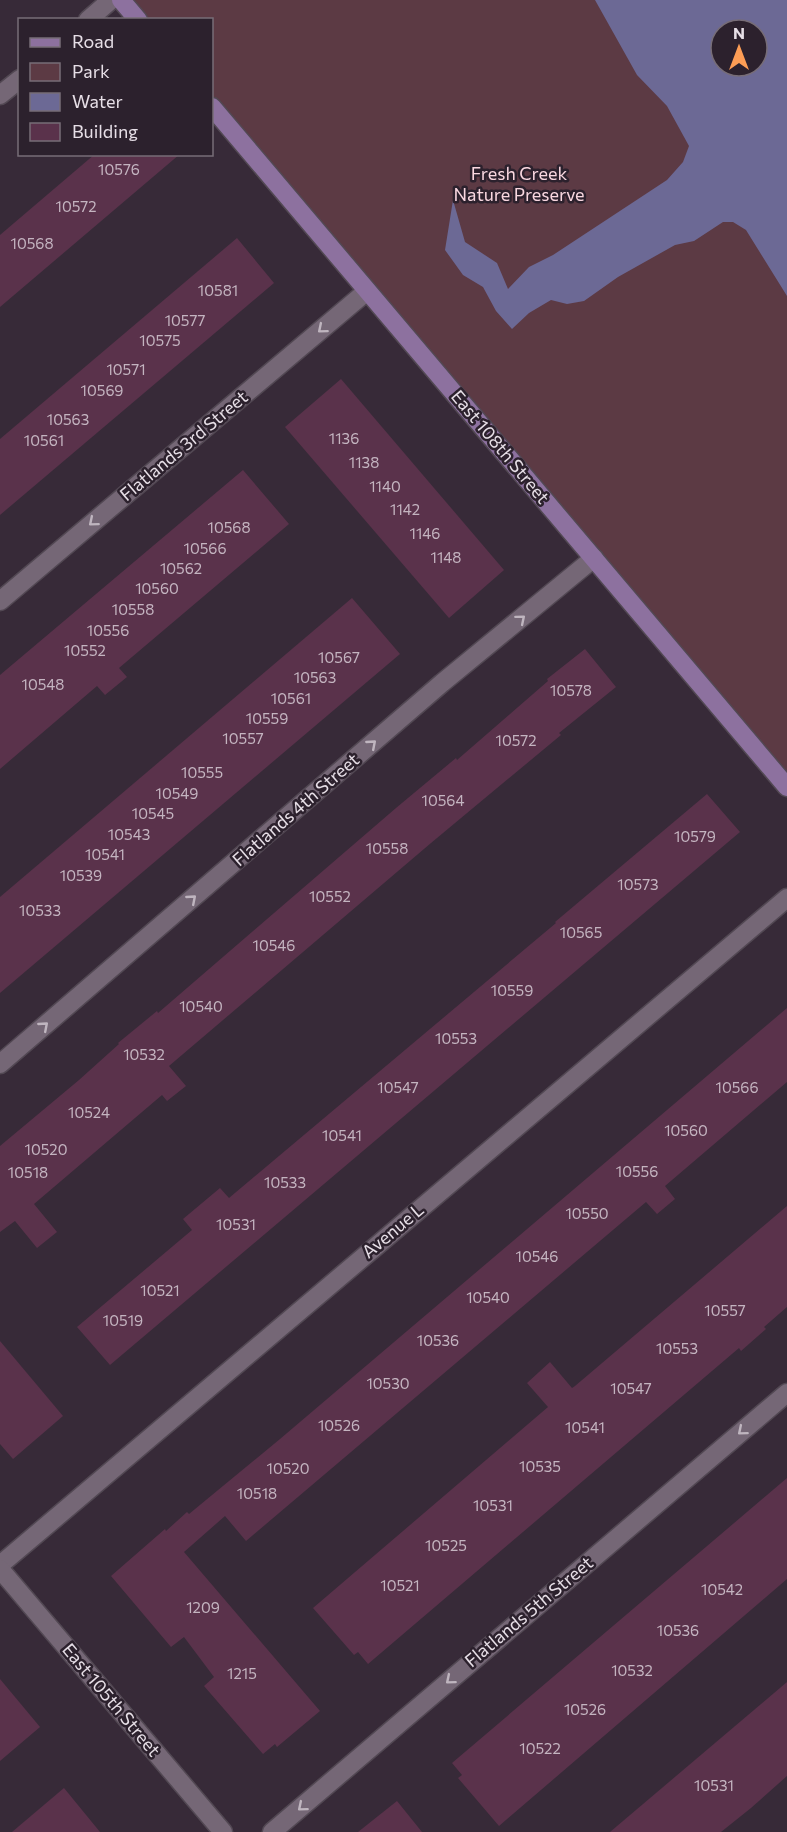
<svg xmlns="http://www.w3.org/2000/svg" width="787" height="1832" viewBox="0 0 787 1832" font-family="Commissioner,sans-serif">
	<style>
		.green { fill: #5c3a44 }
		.water { fill: #6c6995; fill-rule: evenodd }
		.building { fill: #5a324b }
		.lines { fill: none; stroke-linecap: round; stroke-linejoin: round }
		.street-casing { stroke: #524853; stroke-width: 21 }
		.secondary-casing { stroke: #524853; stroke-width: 21 }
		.street { stroke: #756776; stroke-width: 18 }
		.secondary { stroke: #8d719f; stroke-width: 18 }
		.oneway { stroke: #bfb5bf }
		.labels { text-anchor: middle; stroke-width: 5; stroke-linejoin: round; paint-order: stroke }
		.number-label { font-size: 15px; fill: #c4b4c0 }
		.park-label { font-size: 18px; fill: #f9d7e0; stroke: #2c212d }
		.street-label { font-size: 18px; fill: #e7dfe7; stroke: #2c212d }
	</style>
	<rect width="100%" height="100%" fill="#372a38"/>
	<!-- green -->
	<path class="green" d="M 122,0 L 627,0 L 787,260 L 787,779 L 212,105 L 212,20 L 138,19 Z"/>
	<!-- water -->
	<path class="water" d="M 595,0 L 787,0 L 787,296 L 746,230 L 733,222 L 723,222 L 694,241 L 675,245 L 618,277 L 584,301 L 567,304 L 551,300 L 529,313 L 512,329 L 496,311 L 483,287 L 463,275 L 445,250 L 453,200 L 465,242 L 497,263 L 508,289 L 529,267 L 553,255 L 667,180 L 683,162 L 689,146 L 667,106 L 637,75 ZM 721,30 L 757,30 L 757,66 L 721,66 Z"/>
	<!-- building -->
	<g class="building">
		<path d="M 95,154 L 180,154 L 0,307 L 0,235 Z"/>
		<path d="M 237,238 L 274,283 L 0,515 L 0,439 Z"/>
		<path d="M 341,379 L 504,570 L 449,618 L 285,427 Z"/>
		<path d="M 243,470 L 289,524 L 119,668 L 127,677 L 105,695 L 97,686 L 0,769 L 0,675 Z"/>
		<path d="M 352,598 L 400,654 L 0,993 L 0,897 Z"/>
		<path d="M 585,649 L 616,687 L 559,733 L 561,735 L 431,843 L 169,1066 L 186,1086 L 167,1101 L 162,1095 L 34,1204 L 57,1232 L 37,1248 L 15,1221 L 0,1232 L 0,1146 L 79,1080 L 119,1044 L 118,1043 L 157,1011 L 158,1013 L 396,808 L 456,758 L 457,760 L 548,681 L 547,679 Z"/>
		<path d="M 707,794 L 740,832 L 110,1365 L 77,1327 L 192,1230 L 183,1219 L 220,1188 L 229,1198 L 556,923 L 555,922 Z"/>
		<path d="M 787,1008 L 787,1082 L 665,1186 L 675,1199 L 657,1214 L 646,1202 L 246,1541 L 225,1516 L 184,1552 L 320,1711 L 277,1747 L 275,1744 L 263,1754 L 204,1686 L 214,1677 L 184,1637 L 171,1647 L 111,1576 L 165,1529 L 166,1531 L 187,1512 L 189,1514 L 280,1439 Z"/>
		<path d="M 787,1206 L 787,1307 L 764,1327 L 766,1329 L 741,1351 L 739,1348 L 368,1664 L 358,1652 L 354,1655 L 313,1608 L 548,1407 L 527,1383 L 550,1362 L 572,1388 L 575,1386 Z"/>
		<path d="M 0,1341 L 63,1416 L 13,1459 L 0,1444 Z"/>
		<path d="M 787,1478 L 787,1579 L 499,1826 L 458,1778 L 462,1775 L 452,1763 Z"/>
		<path d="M 0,1679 L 40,1727 L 0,1761 Z"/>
		<path d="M 787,1682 L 787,1776 L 751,1808 L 721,1832 L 610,1832 Z"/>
		<path d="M 64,1788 L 100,1832 L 12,1832 Z"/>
		<path d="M 397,1801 L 422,1832 L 358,1832 Z"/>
	</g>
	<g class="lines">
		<!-- street casing -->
		<g class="street-casing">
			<g id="street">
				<path d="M 88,20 L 111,0"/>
				<path d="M 0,95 L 20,79"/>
				<path d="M 0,601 L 367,291"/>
				<path d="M 0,1064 L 442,683 L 594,558"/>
				<path d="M 0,1565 L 787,898"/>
				<path d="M 0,1569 L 223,1832"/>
				<path d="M 272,1832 L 787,1393"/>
			</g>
		</g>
		<!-- secondary casing -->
		<g class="secondary-casing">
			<g id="secondary">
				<path d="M 121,0 L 138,20"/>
				<path d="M 212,107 L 787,787"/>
			</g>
		</g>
		<!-- street -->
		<use href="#street" class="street"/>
		<!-- secondary -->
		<use href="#secondary" class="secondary"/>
	</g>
	<!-- one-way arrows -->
	<defs><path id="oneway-chevron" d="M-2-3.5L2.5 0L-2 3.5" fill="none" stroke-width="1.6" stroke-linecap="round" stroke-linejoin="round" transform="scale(1.5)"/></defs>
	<g class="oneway">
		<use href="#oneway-chevron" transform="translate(322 329) rotate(140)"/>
		<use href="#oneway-chevron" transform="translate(93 522) rotate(140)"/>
		<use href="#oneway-chevron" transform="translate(521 619) rotate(-40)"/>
		<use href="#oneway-chevron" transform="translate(372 744) rotate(-41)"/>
		<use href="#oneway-chevron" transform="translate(192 899) rotate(-41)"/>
		<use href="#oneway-chevron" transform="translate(44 1026) rotate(-41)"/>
		<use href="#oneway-chevron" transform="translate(742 1431) rotate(140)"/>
		<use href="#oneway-chevron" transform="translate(450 1680) rotate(140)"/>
		<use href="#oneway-chevron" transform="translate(302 1807) rotate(140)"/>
	</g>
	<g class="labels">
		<!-- number labels -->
		<g class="number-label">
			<text x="119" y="175">10576</text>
			<text x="76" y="212">10572</text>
			<text x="32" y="249">10568</text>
			<text x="218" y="296">10581</text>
			<text x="185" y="326">10577</text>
			<text x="160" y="346">10575</text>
			<text x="126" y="375">10571</text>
			<text x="102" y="396">10569</text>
			<text x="68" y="425">10563</text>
			<text x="344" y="444">1136</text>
			<text x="44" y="446">10561</text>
			<text x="364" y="468">1138</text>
			<text x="385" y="492">1140</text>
			<text x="405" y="515">1142</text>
			<text x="229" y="533">10568</text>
			<text x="425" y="539">1146</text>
			<text x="205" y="554">10566</text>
			<text x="446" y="563">1148</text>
			<text x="181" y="574">10562</text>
			<text x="157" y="594">10560</text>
			<text x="133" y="615">10558</text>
			<text x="108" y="636">10556</text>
			<text x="85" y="656">10552</text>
			<text x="339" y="663">10567</text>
			<text x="315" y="683">10563</text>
			<text x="43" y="690">10548</text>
			<text x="571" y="696">10578</text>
			<text x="291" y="704">10561</text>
			<text x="267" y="724">10559</text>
			<text x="243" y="744">10557</text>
			<text x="516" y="746">10572</text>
			<text x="202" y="778">10555</text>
			<text x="177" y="799">10549</text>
			<text x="443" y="806">10564</text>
			<text x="153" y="819">10545</text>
			<text x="129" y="840">10543</text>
			<text x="695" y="842">10579</text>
			<text x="387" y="854">10558</text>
			<text x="105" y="860">10541</text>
			<text x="81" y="881">10539</text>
			<text x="638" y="890">10573</text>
			<text x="330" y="902">10552</text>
			<text x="40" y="916">10533</text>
			<text x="581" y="938">10565</text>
			<text x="274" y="951">10546</text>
			<text x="512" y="996">10559</text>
			<text x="201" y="1012">10540</text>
			<text x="456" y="1044">10553</text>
			<text x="144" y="1060">10532</text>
			<text x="398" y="1093">10547</text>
			<text x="737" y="1093">10566</text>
			<text x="89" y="1118">10524</text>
			<text x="686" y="1136">10560</text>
			<text x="342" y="1141">10541</text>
			<text x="46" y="1155">10520</text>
			<text x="637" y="1177">10556</text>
			<text x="28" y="1178">10518</text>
			<text x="285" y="1188">10533</text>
			<text x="587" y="1219">10550</text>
			<text x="236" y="1230">10531</text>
			<text x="537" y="1262">10546</text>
			<text x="160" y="1296">10521</text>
			<text x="488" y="1303">10540</text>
			<text x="725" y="1316">10557</text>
			<text x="123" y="1326">10519</text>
			<text x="438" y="1346">10536</text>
			<text x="677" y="1354">10553</text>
			<text x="388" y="1389">10530</text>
			<text x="631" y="1394">10547</text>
			<text x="339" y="1431">10526</text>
			<text x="585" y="1433">10541</text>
			<text x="540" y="1472">10535</text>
			<text x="288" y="1474">10520</text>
			<text x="257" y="1499">10518</text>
			<text x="493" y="1511">10531</text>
			<text x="446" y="1551">10525</text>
			<text x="400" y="1591">10521</text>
			<text x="722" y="1595">10542</text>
			<text x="203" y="1613">1209</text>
			<text x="678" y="1636">10536</text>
			<text x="632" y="1676">10532</text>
			<text x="242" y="1679">1215</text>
			<text x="585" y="1715">10526</text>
			<text x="540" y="1754">10522</text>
			<text x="714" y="1791">10531</text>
		</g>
		<!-- park labels -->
		<g class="park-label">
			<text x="519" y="180">Fresh Creek<tspan x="519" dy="21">Nature Preserve</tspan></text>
		</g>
		<!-- street labels -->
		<g class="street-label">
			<text transform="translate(184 446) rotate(-40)" y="6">Flatlands 3rd Street</text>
			<text transform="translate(500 447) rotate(50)" y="6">East 108th Street</text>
			<text transform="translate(296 810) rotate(-41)" y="6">Flatlands 4th Street</text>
			<text transform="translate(393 1231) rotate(-40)" y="6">Avenue L</text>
			<text transform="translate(529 1612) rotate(-40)" y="6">Flatlands 5th Street</text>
			<text transform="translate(111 1700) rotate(50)" y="6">East 105th Street</text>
		</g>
	</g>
	<!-- legend -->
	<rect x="18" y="18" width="195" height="138" fill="#2c212d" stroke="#776d77" stroke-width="1.5"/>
	<rect x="30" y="38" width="30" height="9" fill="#8d719f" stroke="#776d77" stroke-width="1.5"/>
	<text x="72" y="48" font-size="18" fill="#e7dfe7">Road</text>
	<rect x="30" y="63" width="30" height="18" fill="#5c3a44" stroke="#776d77" stroke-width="1.5"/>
	<text x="72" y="78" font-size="18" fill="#e7dfe7">Park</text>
	<rect x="30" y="93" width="30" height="18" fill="#6c6995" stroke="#776d77" stroke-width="1.5"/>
	<text x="72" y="108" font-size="18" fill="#e7dfe7">Water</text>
	<rect x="30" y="123" width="30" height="18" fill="#5a324b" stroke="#776d77" stroke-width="1.5"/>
	<text x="72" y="138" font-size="18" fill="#e7dfe7">Building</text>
	<!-- north arrow -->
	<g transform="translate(739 48)"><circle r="28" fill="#2c212d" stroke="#776d77" stroke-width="1.5"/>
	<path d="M0-4.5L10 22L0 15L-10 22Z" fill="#fd9d55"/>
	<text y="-9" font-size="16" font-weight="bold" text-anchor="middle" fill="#e7dfe7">N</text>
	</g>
</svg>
